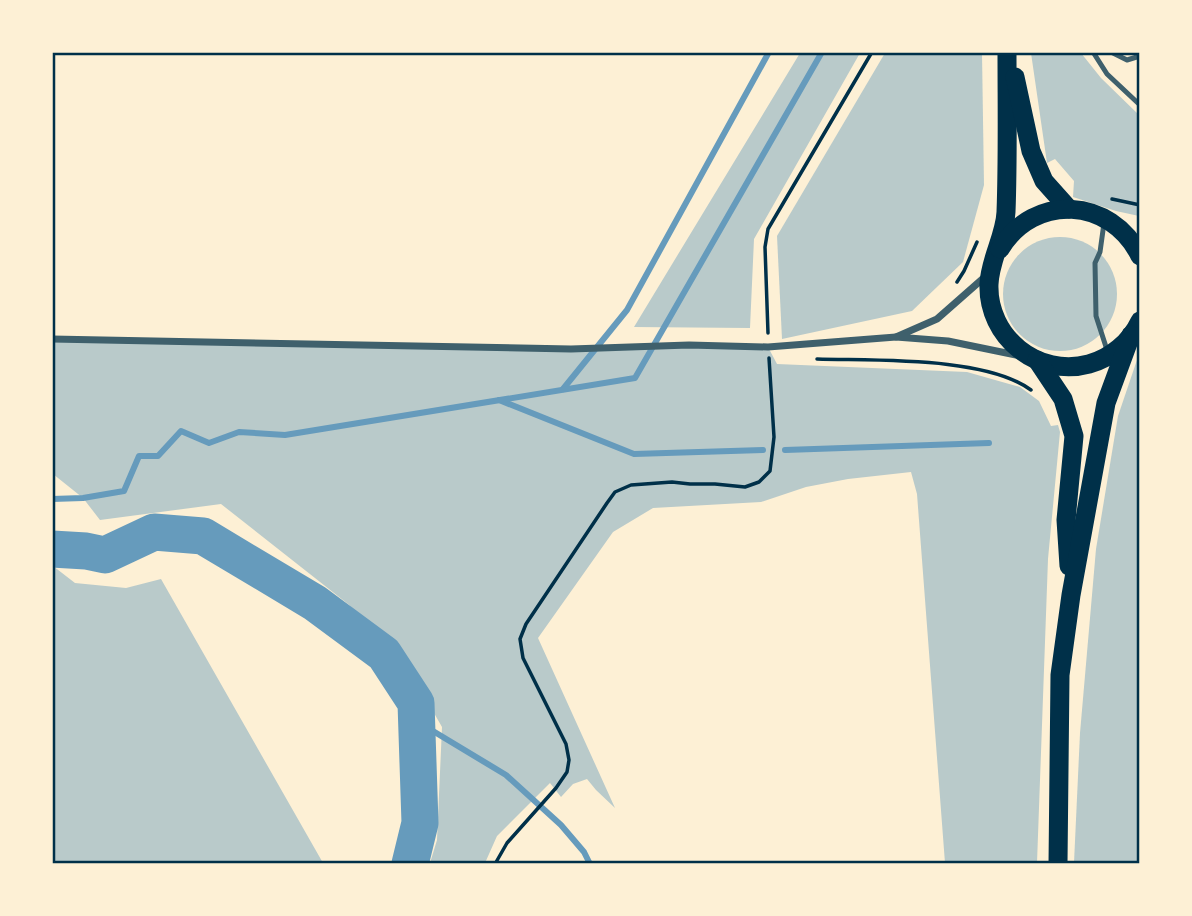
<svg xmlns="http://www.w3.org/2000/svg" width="1192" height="916" viewBox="0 0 1192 916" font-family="'PT Serif',serif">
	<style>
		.green { fill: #b9caca }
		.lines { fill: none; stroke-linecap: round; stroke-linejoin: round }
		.stream { stroke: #669bbc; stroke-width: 6 }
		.river { stroke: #669bbc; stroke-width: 37 }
		.path { stroke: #003049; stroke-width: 3.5 }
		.service { stroke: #3f606c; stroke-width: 5 }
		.minor { stroke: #3f606c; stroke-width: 7 }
		.trunk { stroke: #003049; stroke-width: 19 }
		.neatline { fill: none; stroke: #003049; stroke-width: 2.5 }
	</style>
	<rect width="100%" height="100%" fill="#fdf0d5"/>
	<!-- green -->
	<g class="green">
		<path d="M 800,53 L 860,53 L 754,239 L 750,328 L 634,327 Z"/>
		<path d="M 885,53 L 982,53 L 984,185 L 963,262 L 912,311 L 782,339 L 777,236 Z"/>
		<path d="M 1031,53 L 1081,53 L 1101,78 L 1139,115 L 1139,216 L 1116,211 L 1073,197 L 1074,181 L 1055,159 L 1047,163 Z"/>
		<circle cx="1060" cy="294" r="57"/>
		<path d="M 52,339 L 571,349 L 768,347 L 777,364 L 967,372 L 1020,387 L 1039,401 L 1051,426 L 1058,425 L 1060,432 L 1048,559 L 1037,863 L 945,863 L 917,494 L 911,472 L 848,479 L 806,487 L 761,502 L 653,508 L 613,532 L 538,638 L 615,808 L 596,790 L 587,779 L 573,784 L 561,797 L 550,783 L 497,836 L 485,863 L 430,863 L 437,840 L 442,727 L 400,654 L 348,604 L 221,504 L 100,520 L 83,498 L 53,474 Z"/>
		<path d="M 1139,354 L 1139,863 L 1074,863 L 1080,733 L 1096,549 L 1118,416 Z"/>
		<path d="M 53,566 L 75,583 L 126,588 L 161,579 L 323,863 L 53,863 Z"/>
	</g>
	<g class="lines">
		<!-- stream -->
		<g class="stream">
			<path d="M 563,389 L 627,310 L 769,52"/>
			<path d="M 499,400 L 634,454 L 763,450"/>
			<path d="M 785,450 L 989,443"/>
			<path d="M 52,499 L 83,498 L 124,491 L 139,456 L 158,456 L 181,431 L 209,443 L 239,432 L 285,435 L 635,378 L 822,52"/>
			<path d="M 418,722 L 506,775 L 561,825 L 584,852 L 590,864"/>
		</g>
		<!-- river -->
		<path class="river" d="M 52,549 L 86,551 L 105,555 L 154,532 L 203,536 L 315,603 L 384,654 L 416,703 L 420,823 L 410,864"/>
		<!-- path -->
		<g class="path">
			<path d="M 1112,199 L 1140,205"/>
			<path d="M 957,282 L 964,271 L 977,242"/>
			<path d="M 768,333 L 765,247 L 768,229 L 872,52"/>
			<path d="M 817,359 C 874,361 985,356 1031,390"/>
			<path d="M 495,864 L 507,843 L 556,788 L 567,772 L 569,760 L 566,744 L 523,658 L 520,639 L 526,624 L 607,503 L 615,492 L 631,485 L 672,482 L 690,484 L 715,484 L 745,487 L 759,482 L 770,471 L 774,437 L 769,358"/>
		</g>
		<!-- service -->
		<g class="service">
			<path d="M 1093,52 L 1107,74 L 1140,105"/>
			<path d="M 1111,52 L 1127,60 L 1140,56"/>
			<path d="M 1104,223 L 1100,252 L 1095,263 L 1096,316 L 1107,350"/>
		</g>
		<!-- minor -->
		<g class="minor">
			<path d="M 987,275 L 937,319 L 896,337 L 948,341 L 1016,355"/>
			<path d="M 52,339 L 571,349 L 689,345 L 768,347 L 896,337"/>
		</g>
		<!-- trunk -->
		<g class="trunk">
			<path d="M 1007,52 C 1007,106 1008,159 1006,212 C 1005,236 990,259 989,284 C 987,337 1038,378 1089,364 C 1111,358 1130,342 1140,321"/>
			<path d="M 1015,77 L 1031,151 L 1044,181 L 1069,209"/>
			<path d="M 1000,249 C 1034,193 1111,197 1140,256"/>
			<path d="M 1037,360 L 1063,399 L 1074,436 L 1066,520 L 1069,566"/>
			<path d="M 1058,864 L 1060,675 L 1071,595 L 1106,403 L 1131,335"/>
		</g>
	</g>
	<!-- border -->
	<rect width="1192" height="916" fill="none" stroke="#fdf0d5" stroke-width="108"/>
	<rect x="54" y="54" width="1084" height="808" class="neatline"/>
</svg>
